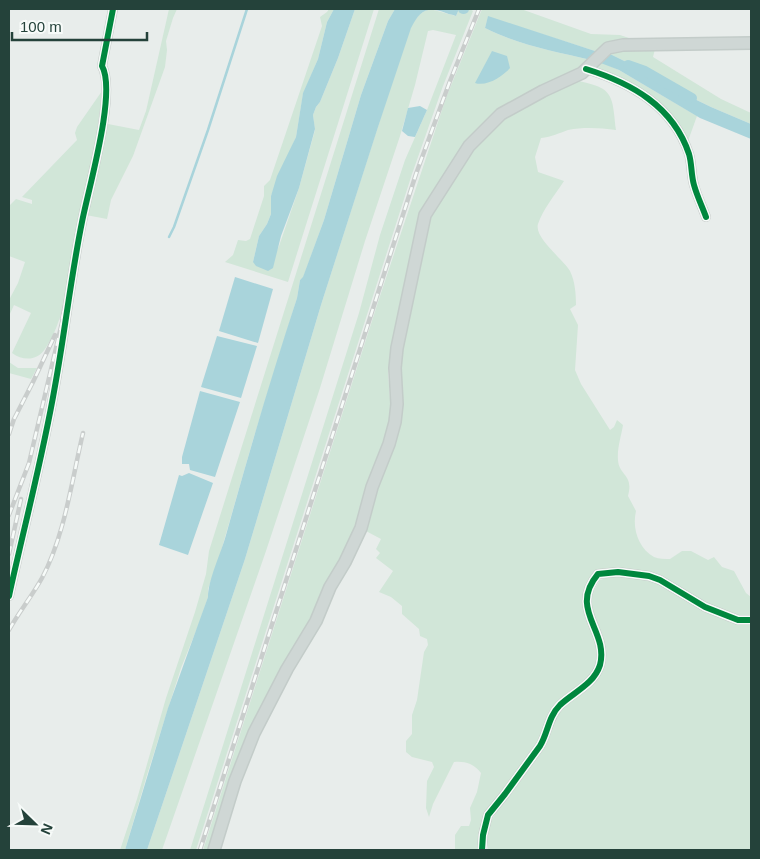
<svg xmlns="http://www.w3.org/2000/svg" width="760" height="859" viewBox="0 0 760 859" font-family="Arial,sans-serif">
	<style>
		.green { fill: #d1e6d8 }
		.water { fill: #a9d4db }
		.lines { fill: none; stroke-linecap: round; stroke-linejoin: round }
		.stream { stroke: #a9d4db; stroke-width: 2.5 }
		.canal { stroke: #a9d4db; stroke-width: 10 }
		.street-casing { stroke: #c5cac8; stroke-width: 10 }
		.primary-casing { stroke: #c3ccc9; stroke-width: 14 }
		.street { stroke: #fcfcfc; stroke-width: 8 }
		.primary { stroke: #cfd7d5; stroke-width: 11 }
		.rail-casing { stroke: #c9cdcc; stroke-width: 4.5 }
		.rail { stroke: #f7fbf9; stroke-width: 2.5; stroke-dasharray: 8; stroke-linecap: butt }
		.cycleway-casing { stroke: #f7fbf9; stroke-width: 9 }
		.cycleway { stroke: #00873e; stroke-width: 6 }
	</style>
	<rect width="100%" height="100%" fill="#e8edeb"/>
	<!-- green -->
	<g class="green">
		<path d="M 169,9 L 177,9 L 173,18 L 166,41 L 167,50 L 165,67 L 133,156 L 111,200 L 107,219 L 86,215 L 108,124 L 139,130 L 146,111 Z"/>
		<path d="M 329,9 L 334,9 L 327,22 L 318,59 L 303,94 L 296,137 L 271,196 L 271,214 L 267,224 L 259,236 L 253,262 L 276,252 L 279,246 L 299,188 L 315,130 L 313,115 L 316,107 L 320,102 L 338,58 L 355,9 L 374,9 L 288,282 L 225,262 L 233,255 L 238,240 L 246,241 L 250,239 L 264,196 L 264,186 L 270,180 L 322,26 L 320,17 L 327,12 Z"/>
		<path d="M 379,9 L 395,9 L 388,21 L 361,95 L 324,220 L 303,278 L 300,280 L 297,298 L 253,440 L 219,558 L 208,589 L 208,597 L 200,621 L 181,668 L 147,775 L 125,850 L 120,850 L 137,799 L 166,698 L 195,612 L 206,574 L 209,551 L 220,516 Z"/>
		<path d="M 430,9 L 456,16 L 459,9 L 470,9 L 473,11 L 443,86 L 412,174 L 196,850 L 190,850 L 359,313 L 380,235 L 405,160 L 427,110 L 456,35 L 433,30 L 428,31 L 415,85 L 400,136 L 365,241 L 320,388 L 266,551 L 162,850 L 147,850 L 245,559 L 321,305 L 402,51 C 408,37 412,13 430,9 Z"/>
		<path d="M 482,9 L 521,9 L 591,34 L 620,35 L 635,40 L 598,52 L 488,17 L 485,28 C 519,45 554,51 591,60 L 583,67 L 507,104 L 495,114 L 430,199 L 392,346 L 388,373 L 391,412 L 388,432 L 356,532 L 311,622 L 293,652 L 210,850 L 203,850 L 378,302 L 446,98 Z"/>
		<path d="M 615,49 L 655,49 L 653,57 L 721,99 L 751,113 L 751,124 L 711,107 L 678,91 L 667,82 L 608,53 Z"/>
		<path d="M 598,61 L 619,70 L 697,116 L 688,141 C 677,124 658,100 641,89 C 626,80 608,74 591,68 Z"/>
		<path d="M 574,80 C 614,88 612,93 616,130 C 600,128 584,127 568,130 C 559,133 552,137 541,138 L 535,157 L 538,172 L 564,181 C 555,195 543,209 538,224 C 534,238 563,259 570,271 C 575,281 576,294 576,305 L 570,309 L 578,325 L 575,370 L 581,384 L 610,430 L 614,427 L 617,420 L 623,425 C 621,437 617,448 618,460 C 619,476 634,474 628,496 L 636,511 C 632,528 638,548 654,557 C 659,559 665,559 670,559 L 682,551 L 691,551 L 708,560 L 714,557 L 722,567 L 734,571 L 746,593 L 751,597 L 751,619 L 717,611 L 660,579 L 598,573 L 586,597 L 599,645 L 596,672 L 566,698 L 543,738 L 487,814 L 481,850 L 455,850 L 455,835 L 461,826 L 469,826 L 471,820 L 470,808 L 477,792 L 481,773 C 474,764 466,761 454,762 L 433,804 L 429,817 L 426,808 L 427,781 L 434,767 L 432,762 L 412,757 L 406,752 L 406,741 L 412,734 L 412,715 L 417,700 L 424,652 L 428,645 L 427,639 L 420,636 L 419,629 L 402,614 L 402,606 L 391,597 L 379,592 L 393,571 L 376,558 L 380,553 L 376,549 L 381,539 L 364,530 L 382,475 L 398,371 L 426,222 L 464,155 L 497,120 Z"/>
		<path d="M 102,91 C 97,145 84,197 74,250 C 67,283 65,320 45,349 C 37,361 23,361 12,353 L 31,313 L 14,305 L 9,316 L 9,300 L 18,283 L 25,262 L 9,256 L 9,206 L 16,199 L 32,204 L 32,200 L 22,197 L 77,140 L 75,133 L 77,127 Z"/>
		<path d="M 9,362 L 18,368 L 37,368 L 31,379 L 9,373 Z"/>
		<path d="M 622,576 C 635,578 648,578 660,584 C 681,594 729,632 751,622 L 751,850 L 488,850 L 487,839 L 491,821 L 559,711 L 602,666 L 590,606 L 592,594 L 600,580 L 609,577 Z"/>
	</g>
	<!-- water -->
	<g class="water">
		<path d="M 334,9 L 355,9 L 338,58 L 320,102 L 316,107 L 313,115 L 315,129 L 299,188 L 281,236 L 273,268 L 268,271 L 256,266 L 253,262 L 259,236 L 267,224 L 271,214 L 271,196 L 277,176 L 296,137 L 303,93 L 318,59 L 327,22 Z"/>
		<path d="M 395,9 L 459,9 L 456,16 C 452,14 450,15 446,13 C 427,6 420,10 411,28 L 378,127 L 321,305 L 245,559 L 147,850 L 125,850 L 168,708 L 208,597 C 208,580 221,553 226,535 C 248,456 271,377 297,298 L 300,280 L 303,277 L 324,220 L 361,95 L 388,21 Z"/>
		<path d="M 488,16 L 598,52 L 591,60 C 554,51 519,45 485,28 Z"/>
		<path d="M 492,51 L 507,56 L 510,68 C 503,76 487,87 475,83 Z"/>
		<path d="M 608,53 L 667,82 L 678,91 L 711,107 L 751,124 L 751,139 L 700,118 L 619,70 L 598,62 Z"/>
		<path d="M 420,106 L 427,110 L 415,137 L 408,136 L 402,131 L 408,108 Z"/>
		<path d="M 235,277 L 273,289 L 258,343 L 219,331 Z"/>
		<path d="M 217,336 L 257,346 L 241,398 L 201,387 Z"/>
		<path d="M 200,391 L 240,402 L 215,477 L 190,470 L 189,464 L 182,464 L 182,457 Z"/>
		<path d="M 189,473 L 213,483 L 188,555 L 159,545 L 179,475 L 182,476 Z"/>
	</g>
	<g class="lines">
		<!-- stream -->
		<path class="stream" d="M 169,237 L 174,227 L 208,130 L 247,9"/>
		<!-- canal -->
		<g class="canal">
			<path d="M 463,9 L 464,9"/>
			<path d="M 628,65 L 645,71 L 692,98"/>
		</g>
		<!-- street casing -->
		<g class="street-casing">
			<g id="street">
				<path d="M 586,69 C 631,83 673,106 689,154 C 692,164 691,175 694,185 C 697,196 702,206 706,217"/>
				<path d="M 9,596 C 24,527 43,456 55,386 C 65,331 71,276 82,222 C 88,190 117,92 102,66 L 113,9"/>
				<path d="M 482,850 L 483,835 L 488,815 L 505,794 L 540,746 C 548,733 548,717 560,705 C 574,692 594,684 600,665 C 609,630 568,610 598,574 L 618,572 L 649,576 L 660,580 L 705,607 L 738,620 L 750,620"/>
			</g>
		</g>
		<!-- primary casing -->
		<g class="primary-casing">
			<path id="primary" d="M 214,850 L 235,781 L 254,733 L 287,669 L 316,621 L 330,587 L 345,562 L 361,528 L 372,487 L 389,444 L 395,422 L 397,404 L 395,368 L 397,348 L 425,215 L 469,146 L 501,114 L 543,91 L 582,73 L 608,48 L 623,45 L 751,43"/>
		</g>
		<!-- street -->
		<use href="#street" class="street"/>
		<!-- primary -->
		<use href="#primary" class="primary"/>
		<!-- rail casing -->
		<g class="rail-casing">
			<g id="rail">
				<path d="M 62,319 L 76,253"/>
				<path d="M 9,434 L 14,419 L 33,382 L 55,335"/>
				<path d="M 9,515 L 29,463 L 64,314"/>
				<path d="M 9,554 L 21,499"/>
				<path d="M 9,630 C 19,612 32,596 42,578 C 65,535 72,479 83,433"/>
				<path d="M 200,850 L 416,174 L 450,81 L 479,9"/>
			</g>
		</g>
		<!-- rail -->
		<use href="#rail" class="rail"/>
		<!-- cycleway casing -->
		<g class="cycleway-casing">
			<g id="cycleway">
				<path d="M 586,69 C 631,83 673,106 689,154 C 692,164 691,175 694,185 C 697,196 702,206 706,217"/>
				<path d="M 9,596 C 24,527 43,456 55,386 C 65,331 71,276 82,222 C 88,190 117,92 102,66 L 113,9"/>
				<path d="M 482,850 L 483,835 L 488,815 L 505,794 L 540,746 C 548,733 548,717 560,705 C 574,692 594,684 600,665 C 609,630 568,610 598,574 L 618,572 L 649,576 L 660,580 L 705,607 L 738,620 L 750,620"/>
			</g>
		</g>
		<!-- cycleway -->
		<use href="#cycleway" class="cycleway"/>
	</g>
	<!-- border -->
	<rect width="760" height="859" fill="none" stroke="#24423a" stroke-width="20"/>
	<!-- north arrow -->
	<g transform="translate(35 824) rotate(113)" stroke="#f7fbf9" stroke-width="4" paint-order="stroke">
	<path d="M0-4L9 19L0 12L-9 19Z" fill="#24423a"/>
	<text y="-8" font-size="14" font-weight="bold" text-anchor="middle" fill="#24423a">N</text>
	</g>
	<!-- scale -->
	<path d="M12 32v8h135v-8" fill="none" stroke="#24423a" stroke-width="2.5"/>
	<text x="20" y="32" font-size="15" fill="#24423a" stroke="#f7fbf9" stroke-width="4" paint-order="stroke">100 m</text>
</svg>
